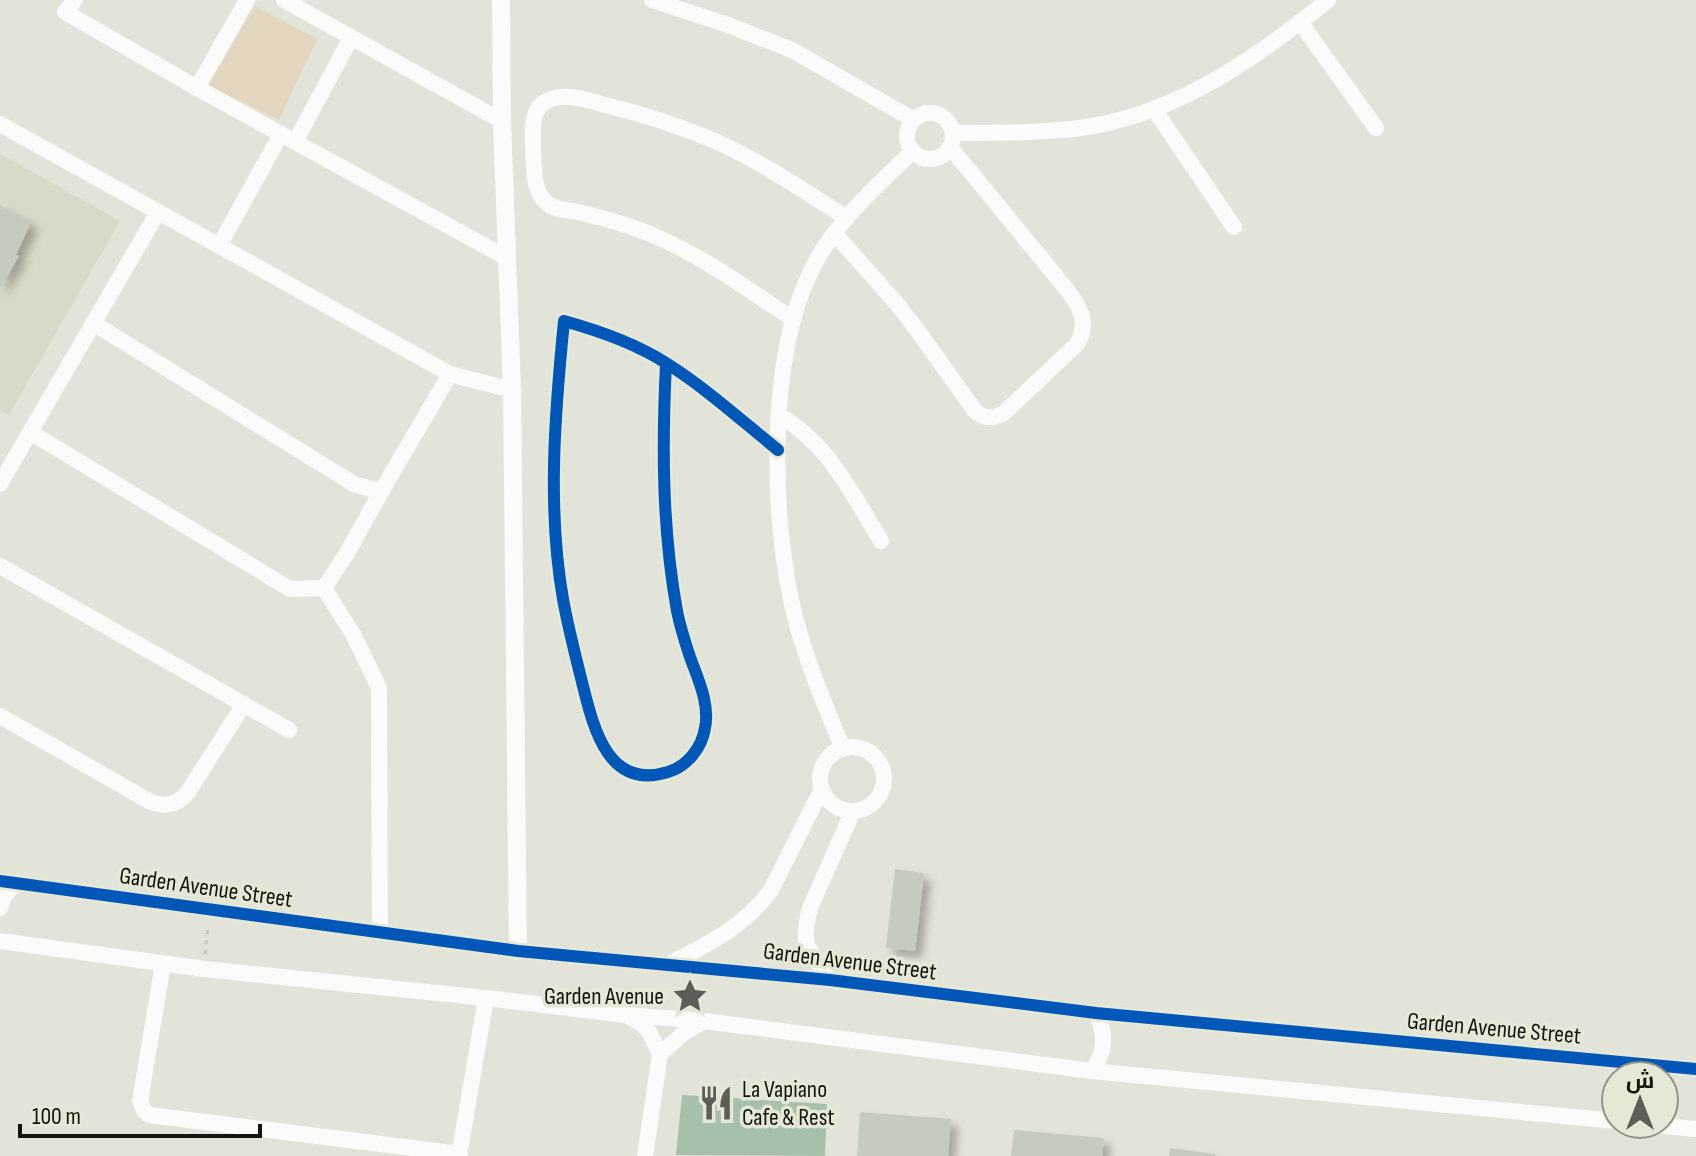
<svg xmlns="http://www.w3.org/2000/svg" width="1696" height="1156" viewBox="0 0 1696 1156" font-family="'Sofia Sans Condensed',Cairo,sans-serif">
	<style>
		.built { fill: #d7dac7 }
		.green { fill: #e4d7c0 }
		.water { fill: #a6c0aa }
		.building { fill: #c5cbbf; filter: url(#shadow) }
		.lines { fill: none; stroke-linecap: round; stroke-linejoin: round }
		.path { stroke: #c6c6c3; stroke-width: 3; stroke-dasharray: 4 6; stroke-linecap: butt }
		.minor { stroke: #fbfbf9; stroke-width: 16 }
		.tertiary { stroke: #fbfbf9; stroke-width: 18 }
		.cycleway-casing { stroke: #e5e8d5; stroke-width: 17 }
		.cycleway { stroke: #0057b8; stroke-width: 12 }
		.labels { text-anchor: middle; stroke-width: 7; stroke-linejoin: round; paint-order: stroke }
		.street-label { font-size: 24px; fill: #14150f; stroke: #e5e8d5 }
		.poi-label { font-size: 24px; fill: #14150f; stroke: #e5e8d5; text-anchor: end }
	</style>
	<defs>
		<filter id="shadow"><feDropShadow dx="7" dy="7" stdDeviation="4" flood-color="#0004"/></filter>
	</defs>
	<rect width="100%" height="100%" fill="#e2e4d9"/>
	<!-- built -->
	<path class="built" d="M 0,154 L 120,221 L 9,415 L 0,410 Z"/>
	<!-- green -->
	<path class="green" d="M 255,6 L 317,39 L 279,120 L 208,85 Z"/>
	<!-- water -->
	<path class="water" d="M 682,1095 L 827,1104 L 825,1156 L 676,1155 Z"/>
	<!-- building -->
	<g class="building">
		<path d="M 0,205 L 31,222 L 16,255 L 19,256 L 0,288 Z"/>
		<path d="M 895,869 L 924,873 L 915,951 L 886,948 Z"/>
		<path d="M 860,1112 L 951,1119 L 948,1156 L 857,1156 Z"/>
		<path d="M 1014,1130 L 1104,1138 L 1102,1156 L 1011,1156 Z"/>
		<path d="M 1170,1148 L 1215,1154 L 1215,1156 L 1169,1156 Z"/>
	</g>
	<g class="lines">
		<!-- path -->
		<path class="path" d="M 205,954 L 208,926"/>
		<!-- minor -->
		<g class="minor">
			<path d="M 75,0 L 65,12 L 197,88 L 507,258"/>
			<path d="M 284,0 L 502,121"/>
			<path d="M 652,0 L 728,25 L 792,50 L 914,120"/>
			<path d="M 1300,22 L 1376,128"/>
			<path d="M 197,88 L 247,0"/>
			<path d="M 1154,109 L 1234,227"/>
			<circle cx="930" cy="136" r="23"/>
			<path d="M 0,124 L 450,374 L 512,390"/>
			<path d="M 953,133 C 999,132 1047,134 1093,126 C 1183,110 1259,56 1328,0"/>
			<path d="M 295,142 L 351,38"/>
			<path d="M 835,234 L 898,305 L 920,334 L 975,411 C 984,419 994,419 1004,413 L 1077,344 C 1089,324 1081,308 1068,291 L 950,147"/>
			<path d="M 219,246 L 281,134"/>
			<path d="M 793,319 C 748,290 706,258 657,237 C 633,226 607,219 582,213 C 571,210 556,211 547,203 C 532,192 534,163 533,146 C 533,132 531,115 541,105 C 557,89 587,100 605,105 C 643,114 680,126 715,141 C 762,162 804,191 847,218"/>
			<path d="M 93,323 L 354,484 L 381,492"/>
			<path d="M 666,363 C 662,446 662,528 677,611 C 680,626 685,642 690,657 C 698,679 710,704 705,728 C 702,747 688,766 668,772 C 607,791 593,726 582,682 C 575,654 568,627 563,599 C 547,508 555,412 564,321 C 600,331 635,343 666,363 C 706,388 742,421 778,450"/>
			<path d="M 780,416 C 829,444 852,494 881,541"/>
			<path d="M 30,432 L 290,589 L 324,588 L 347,553 L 381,492 L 450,374"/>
			<path d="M 0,484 L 158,212"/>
			<path d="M 0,566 L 289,730"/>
			<path d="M 324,588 L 354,636 L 379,688 L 380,932"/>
			<path d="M 0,716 L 149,801 C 164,808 178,805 188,792 L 244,704"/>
			<circle cx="852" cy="779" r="32"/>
			<path d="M 843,749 C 825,705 807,663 795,617 C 771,522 767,360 811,271 C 834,223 876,187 913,151"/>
			<path d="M 0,881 L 518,951 L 830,980 L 1096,1013 L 1696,1069"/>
			<path d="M 0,908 L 4,896 L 16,883"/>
			<path d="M 0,941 L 204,969 L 486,998 L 626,1015 L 704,1021 L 1092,1071 L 1616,1121"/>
			<path d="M 671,963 C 709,944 746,925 771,890 L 822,789"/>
			<path d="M 163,964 L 140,1101 L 143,1109 L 149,1115 L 460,1154"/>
			<path d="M 830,980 C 808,948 800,948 810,908 L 853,811"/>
			<path d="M 628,1016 L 642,1024 L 649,1032 L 660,1054 L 645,1156"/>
			<path d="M 660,1054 L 685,1032 L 704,1021"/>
			<path d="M 1092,1071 C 1106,1052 1106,1034 1096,1013"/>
			<path d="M 1644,1124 L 1696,1129"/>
			<path d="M 459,1156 L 486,998"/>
		</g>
		<!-- tertiary -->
		<path class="tertiary" d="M 501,0 L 502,121 L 512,390 L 518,951"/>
		<!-- cycleway casing -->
		<g class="cycleway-casing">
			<g id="cycleway">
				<path d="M 666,363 C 662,446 662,528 677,611 C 680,626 685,642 690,657 C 698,679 710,704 705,728 C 702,747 688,766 668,772 C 607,791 593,726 582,682 C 575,654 568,627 563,599 C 547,508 555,412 564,321 C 600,331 635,343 666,363 C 706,388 742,421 778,450"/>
				<path d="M 0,881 L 518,951 L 830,980 L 1096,1013 L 1696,1069"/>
			</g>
		</g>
		<!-- cycleway -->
		<use href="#cycleway" class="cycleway"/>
	</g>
	<!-- icons -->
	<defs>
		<g id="sight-bare" transform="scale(2.76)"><path d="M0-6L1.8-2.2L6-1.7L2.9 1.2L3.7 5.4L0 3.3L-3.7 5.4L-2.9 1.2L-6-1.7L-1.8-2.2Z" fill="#5c5d56" stroke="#e5e8d5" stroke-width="2.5" paint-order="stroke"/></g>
		<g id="restaurant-bare" transform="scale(2.76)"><path d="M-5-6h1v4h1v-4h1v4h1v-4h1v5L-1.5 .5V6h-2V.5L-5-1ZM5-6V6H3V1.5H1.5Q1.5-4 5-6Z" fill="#5c5d56" stroke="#e5e8d5" stroke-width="2.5" paint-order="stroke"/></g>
	</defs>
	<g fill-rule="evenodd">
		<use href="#sight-bare" x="690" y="996"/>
		<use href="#restaurant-bare" x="716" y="1103"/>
	</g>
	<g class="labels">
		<!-- street labels -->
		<g class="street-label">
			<text transform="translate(206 887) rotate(8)" y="8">Garden Avenue Street</text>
			<text transform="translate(850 961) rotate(7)" y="8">Garden Avenue Street</text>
			<text transform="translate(1494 1028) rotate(5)" y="8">Garden Avenue Street</text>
		</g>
		<!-- poi labels -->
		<g class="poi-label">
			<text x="664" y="1004">Garden Avenue</text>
			<text x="742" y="1097" text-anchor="start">La Vapiano<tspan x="742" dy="28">Cafe &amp; Rest</tspan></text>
		</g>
	</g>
	<!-- north arrow -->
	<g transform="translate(1640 1100)"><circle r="38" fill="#e5e8d5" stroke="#919486" stroke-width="2"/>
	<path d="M0-6L14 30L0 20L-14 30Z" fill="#5c5d56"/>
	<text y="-12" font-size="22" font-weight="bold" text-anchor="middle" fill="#14150f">ش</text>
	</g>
	<!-- scale -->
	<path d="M20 1124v12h240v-12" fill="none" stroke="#14150f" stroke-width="4"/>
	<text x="32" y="1124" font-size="24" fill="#14150f" stroke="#e5e8d5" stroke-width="6" paint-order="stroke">100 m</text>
</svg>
